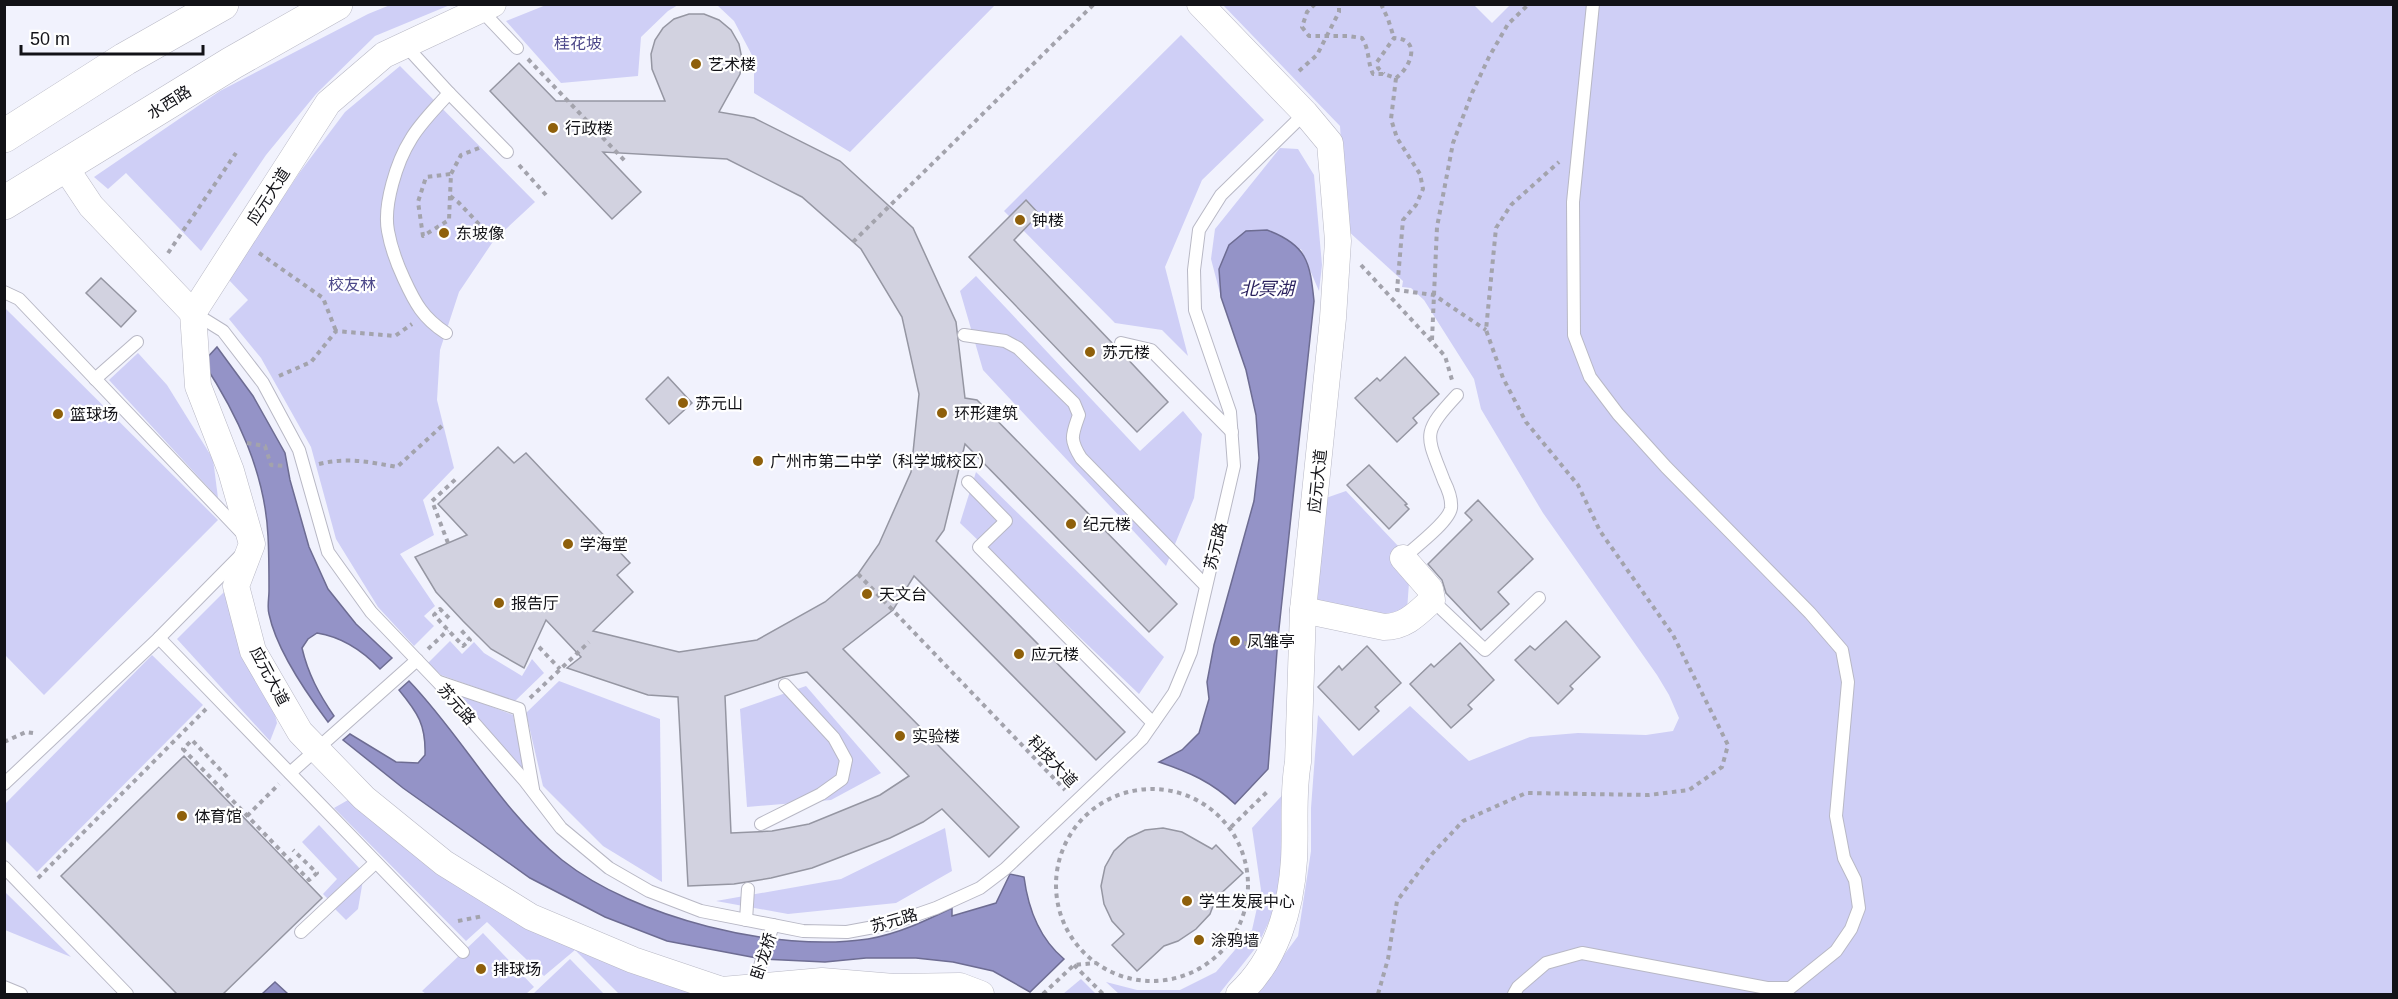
<svg xmlns="http://www.w3.org/2000/svg" width="2398" height="999" viewBox="0 0 2398 999" font-family="Helvetica,'Noto Sans SC',sans-serif">
	<style>
		.green { fill: #cfcff6 }
		.water { fill: #9493c7; stroke: #6d6c92; stroke-width: 1.5 }
		.building { fill: #d2d2e0; stroke: #9596a2; stroke-width: 1.5; fill-rule: evenodd }
		.lines { fill: none; stroke-linecap: round; stroke-linejoin: round }
		.service-casing { stroke: #b8b8c5; stroke-width: 14 }
		.minor-casing { stroke: #b8b8c5; stroke-width: 27 }
		.secondary-casing { stroke: #b8b8c5; stroke-width: 34 }
		.path { stroke: #a3a3ac; stroke-width: 4; stroke-dasharray: 4.5 4.5; stroke-linecap: butt }
		.service { stroke: #fff; stroke-width: 12 }
		.minor { stroke: #fff; stroke-width: 26 }
		.secondary { stroke: #fff; stroke-width: 33 }
		.poi-dot { fill: #8f600b; stroke: #fff; stroke-width: 2 }
		.labels { text-anchor: middle; stroke-width: 4.5; stroke-linejoin: round; paint-order: stroke }
		.park-label { font-size: 16px; fill: #4d498a; stroke: #fff }
		.poi-label { font-size: 16px; fill: #121217; stroke: #fff; text-anchor: start }
		.street-label { font-size: 16px; fill: #121217; stroke: #fff }
		.water-label { font-size: 18px; font-style: italic; fill: #281f5c; stroke: #fff }
	</style>
	<rect width="100%" height="100%" fill="#f1f2fd"/>
	<!-- green -->
	<g class="green">
		<path d="M 1511,4 L 2393,5 L 2393,994 L 1255,994 L 1298,936 L 1311,851 L 1311,808 L 1318,715 L 1353,756 L 1410,706 L 1469,761 L 1530,737 L 1578,733 L 1646,735 L 1673,731 L 1679,718 L 1669,695 L 1657,675 L 1543,513 L 1481,409 L 1474,379 L 1424,300 L 1411,288 L 1402,287 L 1403,281 L 1347,230 L 1340,126 L 1223,5 L 1474,5 L 1492,23 Z"/>
		<path d="M 390,5 L 450,5 L 375,36 L 316,94 L 266,155 L 201,251 L 126,173 L 108,189 L 94,177 L 220,91 L 368,14 Z"/>
		<path d="M 546,5 L 546,4 L 678,5 L 668,11 L 641,37 L 638,76 L 561,83 L 506,21 Z"/>
		<path d="M 717,5 L 995,5 L 850,152 L 754,93 L 754,59 L 734,21 Z"/>
		<path d="M 1181,35 L 1264,120 L 1202,180 L 1165,267 L 1188,356 L 1162,330 L 1115,323 L 1004,211 Z"/>
		<path d="M 400,66 L 535,202 L 494,240 L 459,292 L 440,350 L 437,400 L 454,468 L 423,500 L 434,535 L 400,554 L 435,606 L 424,616 L 434,626 L 414,646 L 378,607 L 336,539 L 311,447 L 261,358 L 229,319 L 248,300 L 228,279 L 300,172 L 345,112 Z"/>
		<path d="M 1280,148 L 1298,149 L 1314,175 L 1322,265 L 1319,291 L 1301,249 L 1219,269 L 1221,297 L 1211,259 L 1215,229 Z"/>
		<path d="M 976,276 L 1140,451 L 1183,411 L 1202,434 L 1194,498 L 1166,566 L 983,370 L 960,291 Z"/>
		<path d="M 5,308 L 218,520 L 44,695 L 5,655 Z"/>
		<path d="M 138,353 L 167,385 L 213,459 L 218,498 L 109,380 Z"/>
		<path d="M 976,472 L 1164,657 L 1139,694 L 960,523 Z"/>
		<path d="M 1346,491 L 1399,547 L 1390,559 L 1409,583 L 1407,610 L 1393,617 L 1317,601 L 1323,499 Z"/>
		<path d="M 227,589 L 272,702 L 277,723 L 270,741 L 177,639 Z"/>
		<path d="M 450,641 L 462,654 L 474,642 L 484,653 L 522,676 L 532,659 L 544,673 L 515,701 L 441,675 L 428,663 Z"/>
		<path d="M 152,655 L 203,705 L 37,872 L 5,840 L 5,804 Z"/>
		<path d="M 559,681 L 660,719 L 662,882 L 603,846 L 543,786 L 526,713 Z"/>
		<path d="M 806,686 L 881,773 L 831,800 L 747,807 L 740,709 Z"/>
		<path d="M 450,691 L 513,715 L 525,775 Z"/>
		<path d="M 1288,789 L 1287,883 L 1258,945 L 1219,994 L 1119,994 L 1106,982 L 1137,990 L 1180,990 L 1216,972 L 1252,930 L 1261,890 L 1252,828 Z"/>
		<path d="M 348,800 L 361,807 L 439,874 L 709,994 L 619,994 L 575,950 L 544,976 L 487,922 L 466,941 L 334,808 Z"/>
		<path d="M 319,825 L 361,870 L 329,900 L 323,894 L 337,879 L 302,842 Z"/>
		<path d="M 945,828 L 952,871 L 896,903 L 788,914 L 716,901 L 841,879 Z"/>
		<path d="M 363,880 L 358,909 L 346,920 L 334,908 Z"/>
		<path d="M 5,892 L 71,957 L 5,930 Z"/>
		<path d="M 483,933 L 534,987 L 526,994 L 426,994 L 422,991 Z"/>
		<path d="M 570,959 L 604,994 L 533,994 Z"/>
		<path d="M 1081,979 L 1096,994 L 1063,994 Z"/>
	</g>
	<!-- water -->
	<g class="water">
		<path d="M 1267,230 C 1307,245 1310,262 1314,301 L 1278,638 L 1268,769 L 1235,804 C 1212,782 1189,772 1159,762 L 1182,750 L 1199,733 L 1209,699 L 1207,682 L 1214,645 L 1254,501 L 1259,458 L 1256,415 L 1246,370 L 1221,297 L 1219,269 L 1229,245 L 1246,231 Z"/>
		<path d="M 217,347 L 253,396 L 285,453 L 290,480 L 309,547 L 328,589 L 356,624 L 392,658 L 380,669 C 363,651 342,637 317,633 L 308,639 L 302,648 C 308,674 319,694 334,716 L 328,722 C 307,694 276,648 269,614 C 267,607 269,598 269,591 C 269,573 269,554 268,536 C 265,472 237,414 203,362 Z"/>
		<path d="M 409,681 C 463,737 501,811 562,860 C 635,918 776,953 868,939 C 898,934 925,921 952,908 L 952,916 L 996,903 L 1010,874 L 1024,877 C 1028,908 1040,939 1064,959 L 1030,992 L 993,971 L 953,962 L 916,958 L 866,958 L 825,962 L 762,959 L 667,941 L 605,917 L 530,878 L 403,788 L 343,740 L 350,734 L 396,762 L 418,763 L 425,755 C 426,725 418,713 399,690 Z"/>
		<path d="M 275,982 L 288,994 L 262,994 Z"/>
	</g>
	<!-- building -->
	<g class="building">
		<path d="M 689,14 L 704,14 L 719,20 L 731,30 L 739,44 L 742,59 L 740,74 L 719,112 L 754,118 L 840,161 L 913,228 L 956,322 L 965,398 L 977,400 L 1177,604 L 1149,632 L 965,444 L 944,530 L 936,541 L 1125,732 L 1096,760 L 914,576 L 893,610 L 843,649 L 1019,827 L 989,857 L 942,809 L 923,822 L 890,838 L 812,868 L 771,878 L 734,884 L 688,886 L 678,697 L 648,695 L 567,668 L 581,657 L 546,620 L 524,668 L 491,649 L 463,621 L 436,592 L 415,557 L 467,535 L 438,504 L 498,447 L 514,463 L 526,453 L 630,563 L 617,575 L 633,592 L 593,631 L 679,652 L 757,640 L 825,602 L 858,574 L 879,544 L 911,472 L 919,394 L 902,317 L 861,249 L 802,197 L 727,159 L 603,152 L 641,192 L 612,219 L 490,91 L 519,63 L 556,101 L 665,101 L 652,69 L 651,54 L 655,40 L 663,28 L 674,19 ZM 807,672 L 909,776 L 880,795 L 809,824 L 772,831 L 731,833 L 725,696 L 783,677 Z"/>
		<path d="M 1026,200 L 1039,214 L 1014,240 L 1113,344 L 1115,349 L 1120,351 L 1168,402 L 1137,432 L 969,257 Z"/>
		<path d="M 101,278 L 136,311 L 121,327 L 86,293 Z"/>
		<path d="M 1405,357 L 1439,394 L 1413,418 L 1417,423 L 1397,442 L 1355,398 L 1377,378 L 1380,381 Z"/>
		<path d="M 668,377 L 692,403 L 669,424 L 646,399 Z"/>
		<path d="M 1369,465 L 1407,504 L 1405,505 L 1409,509 L 1389,529 L 1347,485 Z"/>
		<path d="M 1478,500 L 1533,559 L 1498,592 L 1509,604 L 1481,630 L 1446,593 L 1442,580 L 1428,564 L 1472,520 L 1465,513 Z"/>
		<path d="M 1566,621 L 1600,657 L 1570,686 L 1573,689 L 1558,704 L 1515,660 L 1530,646 L 1535,650 Z"/>
		<path d="M 1460,643 L 1494,680 L 1468,705 L 1472,709 L 1451,728 L 1410,684 L 1431,664 L 1434,667 Z"/>
		<path d="M 1367,646 L 1401,683 L 1375,707 L 1379,711 L 1359,730 L 1318,687 L 1339,666 L 1342,670 Z"/>
		<path d="M 184,756 L 322,898 L 223,994 L 177,994 L 61,876 Z"/>
		<path d="M 1163,828 L 1182,832 L 1212,849 L 1216,845 L 1243,873 L 1216,898 L 1210,914 L 1196,929 L 1178,941 L 1164,946 L 1137,971 L 1112,945 L 1124,934 L 1112,921 L 1104,904 L 1101,886 L 1105,867 L 1114,851 L 1128,838 L 1145,830 Z"/>
	</g>
	<g class="lines">
		<!-- service casing -->
		<g class="service-casing">
			<g id="service">
				<path d="M 481,10 L 517,48"/>
				<path d="M 405,45 L 449,93 C 437,107 421,122 411,139 C 397,161 383,205 388,231 C 391,248 397,264 404,279 C 415,303 423,318 446,333"/>
				<path d="M 449,93 L 507,152"/>
				<path d="M 4,292 L 19,299 L 243,534"/>
				<path d="M 194,313 L 223,331 L 263,383 L 299,450 L 328,552 L 371,612 L 438,682 L 525,781 L 561,828 L 609,868 L 649,891 L 701,911 L 803,931 L 847,932 L 890,924 L 936,908 L 980,888 L 1005,869 L 1142,739 L 1174,693 L 1191,652 L 1234,466 L 1230,412 L 1195,310 L 1194,270 L 1199,230 L 1221,195 L 1305,113"/>
				<path d="M 964,335 L 1005,341 L 1018,348 L 1074,403 L 1079,415 C 1072,435 1069,439 1081,458 L 1205,585"/>
				<path d="M 1121,343 L 1151,350 L 1232,432"/>
				<path d="M 95,379 L 137,342"/>
				<path d="M 968,482 L 1006,521 L 979,547 L 1153,723"/>
				<path d="M 1403,558 C 1414,548 1449,522 1451,508 C 1452,499 1448,489 1444,481 C 1426,434 1421,434 1457,395"/>
				<path d="M 1432,600 L 1485,650 L 1539,598"/>
				<path d="M 159,638 L 463,952"/>
				<path d="M 439,682 L 519,709 L 533,789"/>
				<path d="M 290,773 L 417,660"/>
				<path d="M 4,784 L 159,638 L 241,555"/>
				<path d="M 761,824 L 821,794 L 842,779 L 846,760 L 834,738 L 785,685"/>
				<path d="M 4,867 L 127,994"/>
				<path d="M 746,920 L 748,889"/>
				<path d="M 301,932 L 375,863"/>
				<path d="M 4,987 L 21,994"/>
				<path d="M 753,988 L 773,925"/>
				<path d="M 1514,994 L 1518,987 L 1546,963 L 1582,953 L 1767,988 L 1790,988 L 1836,951 L 1851,929 L 1859,908 L 1855,880 L 1844,858 L 1836,816 L 1848,682 L 1842,650 L 1810,613 L 1666,467 L 1618,414 L 1590,377 L 1574,335 L 1573,202 L 1593,4"/>
			</g>
		</g>
		<!-- minor casing -->
		<g class="minor-casing">
			<g id="minor">
				<path d="M 493,4 L 384,55 L 328,103 L 193,313 L 198,386 L 231,471 L 252,544 L 236,586 L 253,651 L 300,732 L 364,798 L 444,863 L 531,917 L 633,960 L 722,990 L 822,981 L 894,987 L 960,986 L 981,994"/>
				<path d="M 1200,4 L 1305,113 L 1330,143 L 1338,241 L 1333,318 L 1303,610 L 1298,762 C 1292,795 1296,827 1294,860 C 1291,909 1276,960 1239,994"/>
				<path d="M 65,167 L 91,206 L 193,313"/>
				<path d="M 1303,610 L 1384,627 C 1405,627 1417,614 1432,600 L 1430,589 L 1403,558"/>
			</g>
		</g>
		<!-- secondary casing -->
		<g class="secondary-casing">
			<g id="secondary">
				<path d="M 4,136 L 125,59 L 222,4"/>
				<path d="M 4,203 L 232,63 L 336,4"/>
			</g>
		</g>
		<!-- path -->
		<g class="path">
			<path d="M 1315,4 L 1307,12 L 1302,27 L 1309,36 L 1348,36 L 1362,38 C 1370,51 1367,61 1373,74 L 1384,74 L 1396,78 C 1411,67 1422,39 1394,38 L 1377,62 L 1378,68 L 1384,74"/>
			<path d="M 1381,4 L 1388,19 L 1394,38"/>
			<path d="M 696,5 L 696,4"/>
			<path d="M 528,59 L 625,161"/>
			<path d="M 1299,71 L 1317,55 L 1339,12 L 1339,4"/>
			<path d="M 1396,78 L 1391,119 L 1397,138 L 1420,174 L 1423,189 L 1416,205 L 1403,220 L 1397,290 L 1434,295 L 1486,330"/>
			<path d="M 479,148 L 461,155 L 451,174 L 450,196 L 458,202 L 494,240"/>
			<path d="M 519,165 L 546,195"/>
			<path d="M 450,196 L 449,220 L 423,236 L 418,202 L 426,177 L 451,174"/>
			<path d="M 853,242 L 1094,4"/>
			<path d="M 168,253 L 236,153"/>
			<path d="M 259,253 L 323,298 L 336,331"/>
			<path d="M 1361,265 L 1445,356 L 1452,380"/>
			<path d="M 1432,340 L 1437,227 L 1453,143 L 1472,93 L 1489,57 L 1508,24 L 1529,4"/>
			<path d="M 279,376 L 311,362 L 336,331 L 395,336 L 412,324"/>
			<path d="M 247,443 L 265,446 L 271,465 L 285,466"/>
			<path d="M 319,464 C 346,457 370,462 397,467 L 443,425"/>
			<path d="M 448,543 L 432,501 L 458,477"/>
			<path d="M 858,574 L 1065,790"/>
			<path d="M 449,618 L 440,609 L 434,615 L 463,646 L 470,640 L 461,630"/>
			<path d="M 1244,643 L 1254,644 L 1265,636 L 1278,642"/>
			<path d="M 539,647 L 560,669"/>
			<path d="M 428,649 L 448,630"/>
			<path d="M 530,698 L 589,642"/>
			<path d="M 4,742 L 26,732 L 33,733"/>
			<path d="M 227,777 L 192,740 L 183,749 L 309,880 L 317,873 L 293,850"/>
			<circle cx="1152" cy="885" r="96"/>
			<path d="M 247,816 L 279,784"/>
			<path d="M 1231,827 L 1269,790"/>
			<path d="M 38,878 L 206,709"/>
			<path d="M 458,921 L 483,916"/>
			<path d="M 1074,965 L 1103,994"/>
			<path d="M 1043,994 L 1074,965 L 1096,963"/>
			<path d="M 1378,994 L 1388,959 L 1397,901 L 1432,854 L 1463,821 L 1526,793 L 1649,795 L 1689,790 L 1722,767 L 1728,745 L 1673,635 L 1600,531 L 1578,485 L 1526,422 L 1503,378 L 1486,330 L 1496,228 L 1511,205 L 1559,162"/>
		</g>
		<!-- service -->
		<use href="#service" class="service"/>
		<!-- minor -->
		<use href="#minor" class="minor"/>
		<!-- secondary -->
		<use href="#secondary" class="secondary"/>
	</g>
	<!-- markers -->
	<g class="poi-dot">
		<circle cx="696" cy="64" r="6"/>
		<circle cx="553" cy="128" r="6"/>
		<circle cx="1020" cy="220" r="6"/>
		<circle cx="444" cy="233" r="6"/>
		<circle cx="1090" cy="352" r="6"/>
		<circle cx="683" cy="403" r="6"/>
		<circle cx="942" cy="413" r="6"/>
		<circle cx="58" cy="414" r="6"/>
		<circle cx="758" cy="461" r="6"/>
		<circle cx="1071" cy="524" r="6"/>
		<circle cx="568" cy="544" r="6"/>
		<circle cx="867" cy="594" r="6"/>
		<circle cx="499" cy="603" r="6"/>
		<circle cx="1235" cy="641" r="6"/>
		<circle cx="1019" cy="654" r="6"/>
		<circle cx="900" cy="736" r="6"/>
		<circle cx="182" cy="816" r="6"/>
		<circle cx="1187" cy="901" r="6"/>
		<circle cx="1199" cy="940" r="6"/>
		<circle cx="481" cy="969" r="6"/>
	</g>
	<g class="labels">
		<!-- park labels -->
		<g class="park-label">
			<text x="578" y="49">桂花坡</text>
			<text x="352" y="290">校友林</text>
		</g>
		<!-- poi labels -->
		<g class="poi-label">
			<text x="708" y="70">艺术楼</text>
			<text x="565" y="134">行政楼</text>
			<text x="1032" y="226">钟楼</text>
			<text x="456" y="239">东坡像</text>
			<text x="1102" y="358">苏元楼</text>
			<text x="695" y="409">苏元山</text>
			<text x="954" y="419">环形建筑</text>
			<text x="70" y="420">篮球场</text>
			<text x="770" y="467">广州市第二中学（科学城校区）</text>
			<text x="1083" y="530">纪元楼</text>
			<text x="580" y="550">学海堂</text>
			<text x="879" y="600">天文台</text>
			<text x="511" y="609">报告厅</text>
			<text x="1247" y="647">凤雏亭</text>
			<text x="1031" y="660">应元楼</text>
			<text x="912" y="742">实验楼</text>
			<text x="194" y="822">体育馆</text>
			<text x="1199" y="907">学生发展中心</text>
			<text x="1211" y="946">涂鸦墙</text>
			<text x="493" y="975">排球场</text>
		</g>
		<!-- street labels -->
		<g class="street-label">
			<text transform="translate(169 102) rotate(-32)" y="6">水西路</text>
			<text transform="translate(268 196) rotate(-57)" y="6">应元大道</text>
			<text transform="translate(1317 481) rotate(-84)" y="6">应元大道</text>
			<text transform="translate(1215 546) rotate(-76)" y="6">苏元路</text>
			<text transform="translate(270 676) rotate(62)" y="6">应元大道</text>
			<text transform="translate(457 704) rotate(49)" y="6">苏元路</text>
			<text transform="translate(1053 761) rotate(47)" y="6">科技大道</text>
			<text transform="translate(894 920) rotate(-16)" y="6">苏元路</text>
			<text transform="translate(763 956) rotate(-72)" y="6">卧龙桥</text>
		</g>
		<!-- water labels -->
		<g class="water-label">
			<text x="1267" y="295">北冥湖</text>
		</g>
	</g>
	<!-- border -->
	<rect width="2398" height="999" fill="none" stroke="#121217" stroke-width="12"/>
	<!-- scale -->
	<path d="M21 45v9h182v-9" fill="none" stroke="#121217" stroke-width="3"/>
	<text x="30" y="45" font-size="18" fill="#121217" stroke="#ffffff" stroke-width="4.5" paint-order="stroke">50 m</text>
</svg>
